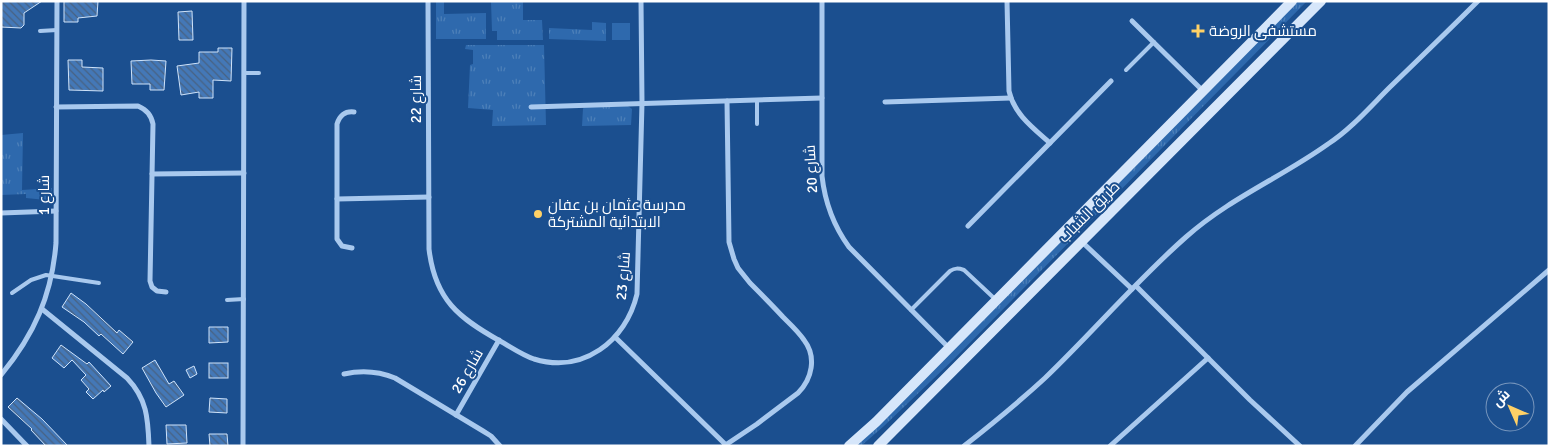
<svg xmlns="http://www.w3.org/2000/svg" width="1550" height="447" viewBox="0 0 1550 447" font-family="Signika,Cairo,sans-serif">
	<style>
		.grass { fill: url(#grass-tufts) }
		.building { fill: url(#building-back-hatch); stroke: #cfe3fa }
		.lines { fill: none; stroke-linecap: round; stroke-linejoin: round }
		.lane { stroke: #a9c9ee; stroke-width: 4 }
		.street { stroke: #a9c9ee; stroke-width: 5 }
		.secondary { stroke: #d6e6fa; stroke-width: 10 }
		.poi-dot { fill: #ffd166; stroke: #1b4f8f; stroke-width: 2 }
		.labels { text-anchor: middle; stroke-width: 4; stroke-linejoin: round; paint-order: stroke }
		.poi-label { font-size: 15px; fill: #fff; stroke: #1b4f8f; text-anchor: start }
		.street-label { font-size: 15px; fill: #fff; stroke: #1b4f8f }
	</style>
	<defs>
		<pattern id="grass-tufts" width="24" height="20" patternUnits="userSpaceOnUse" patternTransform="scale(1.25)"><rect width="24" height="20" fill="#2e69ad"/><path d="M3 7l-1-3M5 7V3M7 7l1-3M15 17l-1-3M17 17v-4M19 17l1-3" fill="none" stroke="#4d80b9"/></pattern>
		<pattern id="building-back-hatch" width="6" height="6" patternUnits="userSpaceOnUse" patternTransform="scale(1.25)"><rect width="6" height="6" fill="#4478b7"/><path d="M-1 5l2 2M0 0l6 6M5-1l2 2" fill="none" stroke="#486282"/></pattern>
	</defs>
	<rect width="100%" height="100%" fill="#1b4f8f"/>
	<!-- grass -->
	<g class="grass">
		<path d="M 436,1 L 444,1 L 444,14 L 486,13 L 486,39 L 436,39 Z"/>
		<path d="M 491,1 L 523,1 L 523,20 L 542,20 L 543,40 L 497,40 L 497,31 L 492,31 Z"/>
		<path d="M 1296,1 L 1307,1 L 953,360 L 884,426 L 861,446 L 851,446 Z"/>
		<path d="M 592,22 L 606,23 L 606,41 L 549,39 L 549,28 L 592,30 Z"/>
		<rect x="612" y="23" width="18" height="17"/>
		<path d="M 466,45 L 544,45 L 546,125 L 492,126 L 493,110 L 468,108 L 470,65 L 473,64 L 473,50 L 465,49 Z"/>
		<path d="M 628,106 L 632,109 L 631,125 L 582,126 L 583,109 L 584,107 Z"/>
		<path d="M 23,133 L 22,190 L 52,188 L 51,194 L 46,200 L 26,198 L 26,194 L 1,195 L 1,135 Z"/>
	</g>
	<!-- building -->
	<g class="building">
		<path d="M 1,1 L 42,1 L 24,13 L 24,25 L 21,28 L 1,27 Z"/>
		<path d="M 64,1 L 98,1 L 97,16 L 78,18 L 78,22 L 64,22 Z"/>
		<path d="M 192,11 L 193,40 L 179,40 L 178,12 Z"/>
		<path d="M 218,48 L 232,48 L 231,81 L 213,80 L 213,98 L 199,98 L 199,92 L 181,95 L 177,66 L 199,63 L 199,52 L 218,52 Z"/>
		<path d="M 68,60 L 82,60 L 82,67 L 103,68 L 103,91 L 69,90 Z"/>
		<path d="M 151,60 L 166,61 L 164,90 L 150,90 L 150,84 L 132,84 L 131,61 Z"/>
		<path d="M 71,293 L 86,304 L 117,333 L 119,330 L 133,342 L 123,354 L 101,334 L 99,336 L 84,322 L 62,307 Z"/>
		<path d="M 209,327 L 228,327 L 228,342 L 209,343 Z"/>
		<path d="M 61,345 L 87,364 L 89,362 L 111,386 L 104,392 L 103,390 L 93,399 L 86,392 L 89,389 L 81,380 L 86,375 L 72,360 L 64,368 L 52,358 Z"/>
		<path d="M 155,360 L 169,384 L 174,381 L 184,395 L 166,407 L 156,393 L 142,368 Z"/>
		<rect x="209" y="363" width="19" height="15"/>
		<path d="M 194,366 L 197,374 L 190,378 L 186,370 Z"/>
		<path d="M 17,398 L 42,419 L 68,446 L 46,446 L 31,430 L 32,429 L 8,407 Z"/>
		<path d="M 210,398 L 227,399 L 227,413 L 209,412 Z"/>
		<path d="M 166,425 L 186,425 L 187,443 L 167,444 Z"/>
		<path d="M 209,434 L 227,434 L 228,446 L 210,446 Z"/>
	</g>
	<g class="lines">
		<!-- lane -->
		<g class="lane">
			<path d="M 40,31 L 57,30"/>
			<path d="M 1126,70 L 1154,42"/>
			<path d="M 244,73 L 259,73"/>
			<path d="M 757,100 L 757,124"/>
			<path d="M 12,293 L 31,280 L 46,275 L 99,283"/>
			<path d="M 227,300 L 244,299"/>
			<path d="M 911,310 L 950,271 C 955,268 958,268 964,270 L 995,299"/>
		</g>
		<!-- street -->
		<g class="street">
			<path d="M 428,1 L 429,249 C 435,300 459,318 500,341 C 511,347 522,355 534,359 C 583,374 626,341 637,294 L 642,103 L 641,1"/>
			<path d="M 822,1 L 822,176 C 825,203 833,225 849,247 L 949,348"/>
			<path d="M 1007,1 L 1009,91 C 1014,114 1033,128 1050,143"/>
			<path d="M 1132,21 L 1203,91"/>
			<path d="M 885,102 L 1011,98"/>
			<path d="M 56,107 L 138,106 C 147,110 151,115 153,124 L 150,281 L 152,287 L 157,291 L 166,292"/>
			<path d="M 531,107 L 822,98"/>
			<path d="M 152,174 L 244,173"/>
			<path d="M 337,199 L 429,197"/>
			<path d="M 1,213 L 56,211"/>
			<path d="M 968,226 L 1111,81"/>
			<path d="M 1081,241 L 1132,289"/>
			<path d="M 352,248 L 342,246 L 337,239 L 337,124 C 340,115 345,111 354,112"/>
			<path d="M 1136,286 L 1250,400 L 1300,446"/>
			<path d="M 42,309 L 127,378 C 147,399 148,418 149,446"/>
			<path d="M 615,337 L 726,445"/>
			<path d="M 344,374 C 362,370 378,371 395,378 L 483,431 L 491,436 L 500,446"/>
			<path d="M 1,375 C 34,335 52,295 56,243 L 57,1"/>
			<path d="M 456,415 L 499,340"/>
			<path d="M 1,419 L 27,446"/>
			<path d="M 243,446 L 244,1"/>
			<path d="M 724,446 L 757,424 L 798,393 C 812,379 817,357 804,340 C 798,331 790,324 783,317 C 772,305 761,294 750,283 L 738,268 L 734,259 L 729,242 L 727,101"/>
			<path d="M 964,446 C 992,424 1019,402 1045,378 C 1093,332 1136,281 1186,237 C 1230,198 1282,177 1328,144 C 1351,129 1370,107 1389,88 C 1419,59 1449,30 1478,1"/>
			<path d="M 1110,446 L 1208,358"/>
			<path d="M 1355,446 L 1407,392 L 1549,270"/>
		</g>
		<!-- secondary -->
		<g class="secondary">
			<path d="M 849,446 L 876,422 L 1292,1"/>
			<path d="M 878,446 L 1321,1"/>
		</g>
	</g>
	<!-- markers -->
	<g class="poi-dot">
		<path d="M1195.5 23.5h5v5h5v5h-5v5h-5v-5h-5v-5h5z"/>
		<circle cx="538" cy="214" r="5"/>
	</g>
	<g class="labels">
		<!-- poi labels -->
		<g class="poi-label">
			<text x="1209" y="36">مستشفى الروضة</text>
			<text x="548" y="210">مدرسة عثمان بن عفان<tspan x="548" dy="17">الابتدائية المشتركة</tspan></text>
		</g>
		<!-- street labels -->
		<g class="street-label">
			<text transform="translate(416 99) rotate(-90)" y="5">شارع 22</text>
			<text transform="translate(811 169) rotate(-93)" y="5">شارع 20</text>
			<text transform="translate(44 195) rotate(-90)" y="5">شارع 1</text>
			<text transform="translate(1089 212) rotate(-45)" y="5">طريق الشباب</text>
			<text transform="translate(623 276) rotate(-85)" y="5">شارع 23</text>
			<text transform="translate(467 371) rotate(-60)" y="5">شارع 26</text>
		</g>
	</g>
	<!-- border -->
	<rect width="1550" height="447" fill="none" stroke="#ffffff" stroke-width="5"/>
	<!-- north arrow -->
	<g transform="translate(1510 407) rotate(315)"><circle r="24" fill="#1b4f8f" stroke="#7695bc"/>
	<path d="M0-4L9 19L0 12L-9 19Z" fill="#ffd166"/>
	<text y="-8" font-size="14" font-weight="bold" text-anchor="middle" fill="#ffffff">ش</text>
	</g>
</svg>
